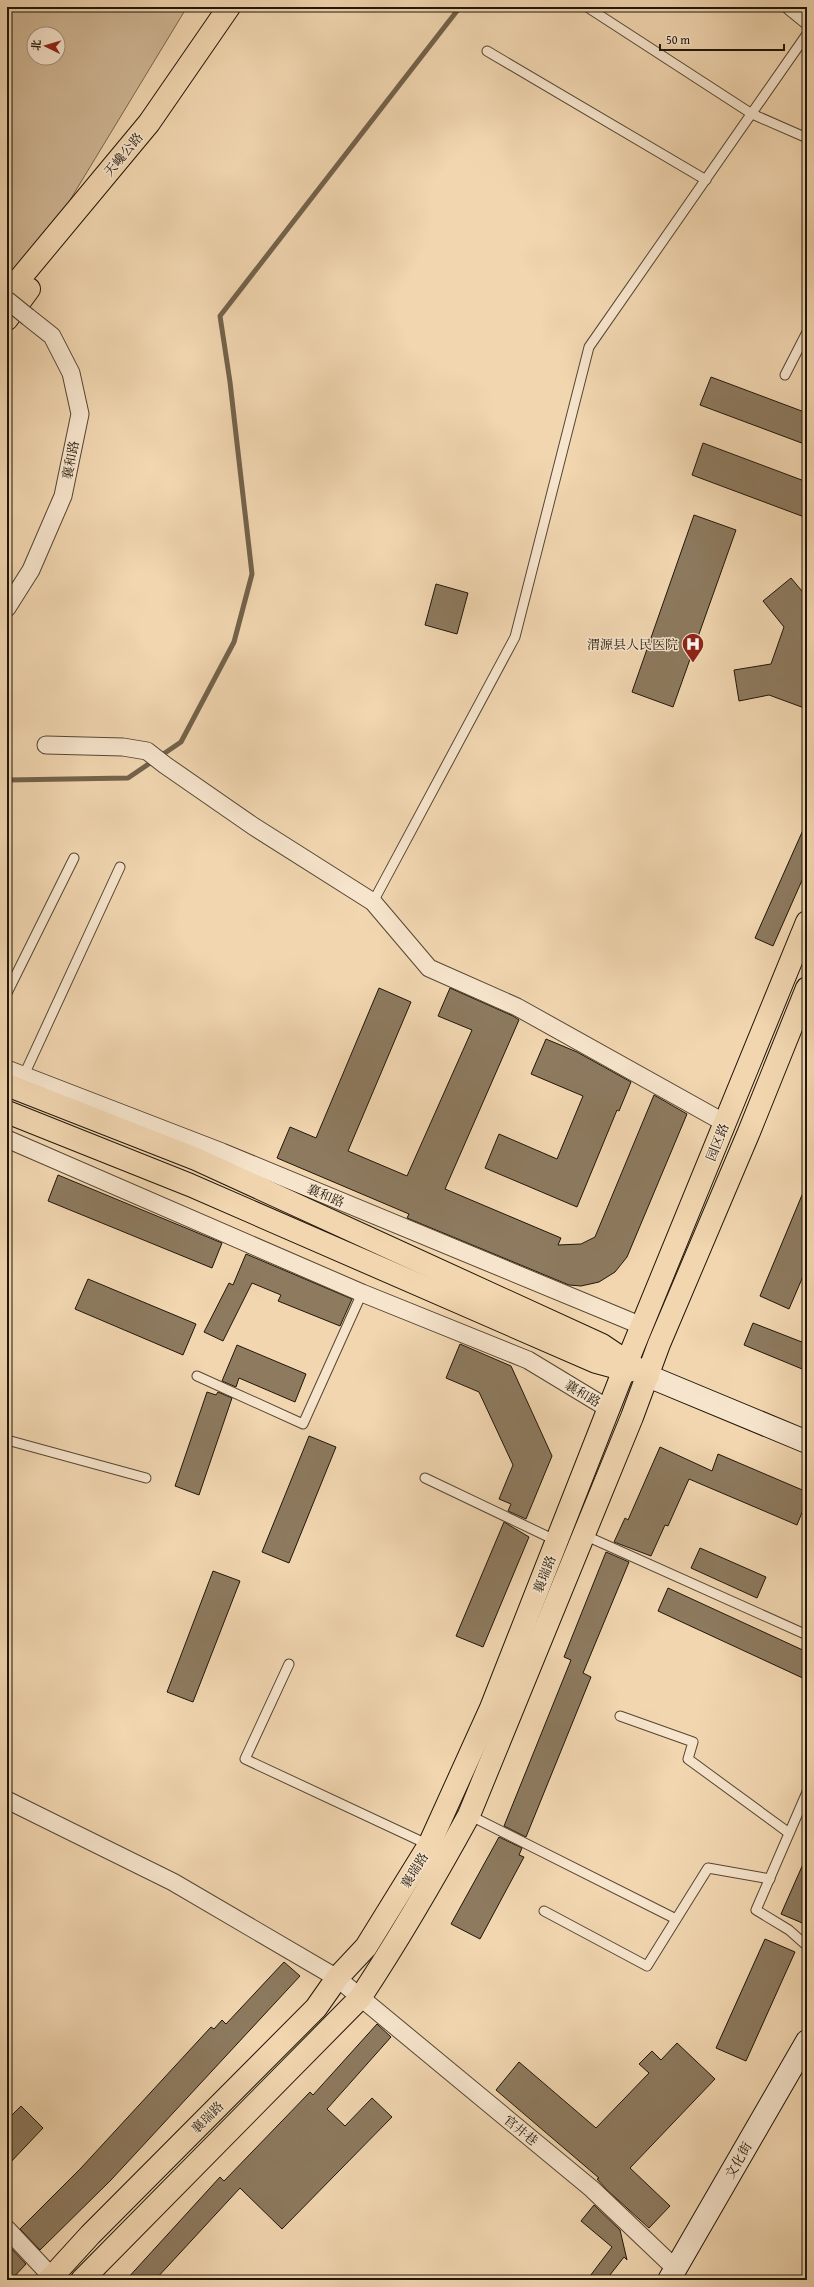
<svg xmlns="http://www.w3.org/2000/svg" width="814" height="2287" viewBox="0 0 814 2287" font-family="'Gentium Book Plus','Noto Serif SC',serif">
	<style>
		.green { fill: #ceb593; stroke: #78664e; fill-rule: evenodd }
		.lines { fill: none; stroke-linecap: round; stroke-linejoin: round }
		.stream { stroke: #73624b; stroke-width: 5 }
		.building { fill: #8d7a5f; stroke: #211608 }
		.service-casing { stroke: #554632; stroke-width: 11 }
		.minor-casing { stroke: #554632; stroke-width: 19 }
		.secondary-casing { stroke: #211608; stroke-width: 24 }
		.primary-casing { stroke: #211608; stroke-width: 24 }
		.trunk-casing { stroke: #211608; stroke-width: 24 }
		.service { stroke: #f6e4cc; stroke-width: 9 }
		.minor { stroke: #f6e4cc; stroke-width: 17 }
		.secondary { stroke: #f6e4cc; stroke-width: 22 }
		.primary { stroke: #f1d6b0; stroke-width: 22 }
		.trunk { stroke: #f1d6b0; stroke-width: 22 }
		.minor-bridge-casing { stroke: #554632; stroke-width: 19; stroke-linecap: butt }
		.minor-bridge { stroke: #f6e4cc; stroke-width: 17 }
		.labels { text-anchor: middle; stroke-width: 3; stroke-linejoin: round; paint-order: stroke }
		.street-label { font-size: 13px; fill: #211608; stroke: #f6e4cc }
		.poi-label { font-size: 13px; fill: #211608; stroke: #f6e4cc; text-anchor: end }
	</style>
	<rect width="100%" height="100%" fill="#f1d6b0"/>
	<filter id="stains"><feTurbulence type="fractalNoise" baseFrequency=".005" numOctaves="4"/><feColorMatrix values="0 0 0 0 .2 0 0 0 0 .09 0 0 0 0 .02 0 0 0 .5 -.17"/></filter>
	<radialGradient id="worn" r=".72"><stop offset=".6" stop-color="#630" stop-opacity="0"/><stop offset="1" stop-color="#630" stop-opacity=".3"/></radialGradient>
	<!-- green -->
	<path class="green" d="M 7,7 L 187,7 L 7,304 ZM 34,34 L 58,34 L 58,58 L 34,58 Z"/>
	<g class="lines">
		<!-- stream -->
		<path class="stream" d="M 7,780 L 128,778 L 181,742 L 234,642 L 252,574 L 230,382 L 220,316 L 460,7"/>
	</g>
	<!-- building -->
	<g class="building">
		<path d="M 711,377 L 807,413 L 807,445 L 700,405 Z"/>
		<path d="M 703,443 L 807,482 L 807,518 L 692,475 Z"/>
		<path d="M 694,515 L 736,530 L 673,707 L 632,692 Z"/>
		<path d="M 791,578 L 807,597 L 807,709 L 769,695 L 739,701 L 734,670 L 771,664 L 784,627 L 763,601 Z"/>
		<path d="M 436,584 L 468,593 L 457,634 L 425,625 Z"/>
		<path d="M 807,821 L 807,869 L 773,946 L 755,938 Z"/>
		<path d="M 379,988 L 411,1002 L 348,1151 L 407,1176 L 472,1030 L 438,1016 L 450,988 L 513,1016 L 519,1020 L 445,1189 L 561,1238 L 558,1245 L 581,1244 L 595,1237 L 654,1095 L 687,1114 L 627,1257 L 615,1272 L 599,1282 L 581,1286 L 569,1285 L 407,1218 L 409,1214 L 277,1158 L 290,1127 L 316,1138 Z"/>
		<path d="M 546,1039 L 577,1052 L 631,1082 L 619,1111 L 617,1110 L 577,1207 L 485,1168 L 499,1134 L 557,1159 L 583,1096 L 531,1074 Z"/>
		<path d="M 58,1175 L 222,1243 L 212,1268 L 48,1201 Z"/>
		<path d="M 807,1183 L 807,1267 L 789,1309 L 760,1296 Z"/>
		<path d="M 246,1254 L 352,1299 L 340,1326 L 278,1301 L 281,1295 L 252,1283 L 223,1341 L 204,1332 L 229,1283 L 233,1285 Z"/>
		<path d="M 88,1279 L 196,1324 L 183,1355 L 75,1309 Z"/>
		<path d="M 753,1323 L 807,1344 L 807,1371 L 744,1345 Z"/>
		<path d="M 460,1344 L 511,1366 L 552,1456 L 526,1519 L 508,1511 L 511,1504 L 499,1499 L 513,1465 L 479,1392 L 446,1378 Z"/>
		<path d="M 237,1345 L 306,1374 L 295,1402 L 239,1378 L 236,1387 L 222,1381 Z"/>
		<path d="M 207,1392 L 216,1395 L 218,1392 L 232,1398 L 199,1495 L 175,1486 Z"/>
		<path d="M 309,1436 L 336,1447 L 289,1563 L 262,1552 Z"/>
		<path d="M 660,1447 L 712,1471 L 718,1454 L 807,1492 L 807,1500 L 797,1525 L 689,1479 L 668,1526 L 665,1525 L 651,1556 L 614,1542 L 625,1518 L 628,1520 Z"/>
		<path d="M 504,1522 L 529,1537 L 483,1647 L 456,1636 Z"/>
		<path d="M 700,1548 L 766,1577 L 757,1598 L 691,1568 Z"/>
		<path d="M 606,1552 L 629,1562 L 583,1673 L 591,1677 L 526,1837 L 504,1826 L 571,1660 L 564,1657 Z"/>
		<path d="M 213,1571 L 240,1581 L 193,1702 L 167,1692 Z"/>
		<path d="M 668,1588 L 807,1652 L 807,1680 L 658,1611 Z"/>
		<path d="M 499,1837 L 522,1848 L 519,1855 L 524,1857 L 480,1939 L 451,1924 Z"/>
		<path d="M 807,1855 L 807,1925 L 781,1914 Z"/>
		<path d="M 765,1939 L 795,1952 L 746,2061 L 716,2048 Z"/>
		<path d="M 284,1962 L 300,1976 L 111,2180 L 40,2250 L 20,2229 L 81,2168 L 211,2027 L 214,2029 L 222,2020 L 226,2024 Z"/>
		<path d="M 377,2024 L 391,2037 L 327,2109 L 345,2126 L 372,2098 L 392,2117 L 282,2229 L 240,2188 L 155,2280 L 126,2280 L 220,2177 L 224,2181 L 310,2092 L 313,2095 Z"/>
		<path d="M 677,2043 L 715,2079 L 630,2168 L 670,2206 L 649,2228 L 607,2190 L 597,2179 L 599,2178 L 496,2090 L 519,2062 L 596,2128 L 649,2073 L 639,2064 L 652,2051 L 661,2060 Z"/>
		<path d="M 21,2106 L 43,2128 L 7,2166 L 7,2120 Z"/>
		<path d="M 594,2205 L 620,2230 L 627,2260 L 624,2257 L 606,2280 L 587,2280 L 612,2247 L 581,2221 Z"/>
		<path d="M 7,2244 L 26,2264 L 11,2280 L 7,2280 Z"/>
	</g>
	<g class="lines">
		<!-- service casing -->
		<g class="service-casing">
			<g id="service">
				<path d="M 587,7 L 752,114 L 807,138"/>
				<path d="M 487,51 L 706,180"/>
				<path d="M 785,375 L 807,332"/>
				<path d="M 373,902 L 515,637 L 589,347 L 807,34"/>
				<path d="M 7,993 L 74,858"/>
				<path d="M 24,1075 L 120,867"/>
				<path d="M 197,1376 L 303,1424 L 362,1293"/>
				<path d="M 7,1440 L 146,1478"/>
				<path d="M 425,1478 L 557,1541"/>
				<path d="M 584,1535 L 807,1635"/>
				<path d="M 289,1664 L 245,1759 L 429,1845"/>
				<path d="M 620,1716 L 693,1742 L 688,1759 L 789,1833"/>
				<path d="M 807,1792 L 756,1910 L 789,1930 L 807,1946"/>
				<path d="M 469,1815 L 676,1919"/>
				<path d="M 544,1911 L 647,1966 L 708,1868 L 770,1879"/>
			</g>
		</g>
		<!-- minor casing -->
		<g class="minor-casing">
			<g id="minor">
				<path d="M 791,7 L 807,20"/>
				<path d="M 7,608 L 31,570 L 63,496 L 80,414 L 71,373 L 52,336 L 28,317"/>
				<path d="M 46,745 L 123,747 L 147,751 L 165,765 L 253,826 L 373,902 L 429,968 L 517,1007 L 725,1123"/>
				<path d="M 7,1069 L 222,1152 L 642,1326"/>
				<path d="M 7,1139 L 362,1293 L 528,1360 L 609,1409"/>
				<path d="M 7,1800 L 173,1882 L 337,1978 L 592,2189 L 676,2269"/>
				<path d="M 7,2229 L 52,2277"/>
			</g>
		</g>
		<!-- secondary casing -->
		<g class="secondary-casing">
			<g id="secondary">
				<path d="M 648,1376 L 807,1442"/>
				<path d="M 669,2280 L 807,2041"/>
			</g>
		</g>
		<!-- primary casing -->
		<g class="primary-casing">
			<g id="primary">
				<path d="M 49,2280 L 90,2235 L 316,2008 L 337,1978 L 366,1947 L 429,1845 L 491,1708 L 627,1362 L 807,922"/>
				<path d="M 82,2280 L 360,1998 C 399,1939 435,1877 469,1815 L 632,1417 L 659,1344 L 749,1132 L 807,988"/>
			</g>
		</g>
		<!-- trunk casing -->
		<g class="trunk-casing">
			<g id="trunk">
				<path d="M 7,294 L 149,123 L 229,7"/>
				<path d="M 7,319 L 29,289"/>
				<path d="M 7,1085 L 196,1159 L 602,1345 L 648,1376"/>
				<path d="M 7,1112 L 190,1185 L 596,1362 L 629,1371"/>
			</g>
		</g>
		<!-- service -->
		<use href="#service" class="service"/>
		<!-- minor -->
		<use href="#minor" class="minor"/>
		<!-- secondary -->
		<use href="#secondary" class="secondary"/>
		<!-- primary -->
		<use href="#primary" class="primary"/>
		<!-- trunk -->
		<use href="#trunk" class="trunk"/>
		<!-- minor-bridge casing -->
		<g class="minor-bridge-casing">
			<path id="minor-bridge" d="M 7,300 L 28,317"/>
		</g>
		<!-- minor-bridge -->
		<use href="#minor-bridge" class="minor-bridge"/>
	</g>
	<!-- icons -->
	<defs>
		<g id="hospital-pin" transform="scale(1.15)"><path d="M0 17L-7.5 6A9.5 9.5 0 1 1 7.5 6Z" fill="#8f2418" stroke="#f6e4cc"/><path d="M-5-5h3v3.5h4V-5h3V5h-3V1.5h-4V5h-3Z" fill="#fff"/></g>
	</defs>
	<g fill-rule="evenodd">
		<use href="#hospital-pin" x="693" y="644"/>
	</g>
	<g class="labels">
		<!-- street labels -->
		<g class="street-label">
			<text transform="translate(123 154) rotate(-50)" y="5">天巉公路</text>
			<text transform="translate(70 460) rotate(-79)" y="5">襄和路</text>
			<text transform="translate(717 1142) rotate(-68)" y="5">园区路</text>
			<text transform="translate(326 1195) rotate(23)" y="5">襄和路</text>
			<text transform="translate(583 1393) rotate(31)" y="5">襄和路</text>
			<text transform="translate(544 1574) rotate(-68)" y="5">襄瑞路</text>
			<text transform="translate(414 1870) rotate(-58)" y="5">襄瑞路</text>
			<text transform="translate(207 2117) rotate(-45)" y="5">襄瑞路</text>
			<text transform="translate(521 2130) rotate(39)" y="5">官井巷</text>
			<text transform="translate(738 2160) rotate(-60)" y="5">文化街</text>
		</g>
		<!-- poi labels -->
		<g class="poi-label">
			<text x="678" y="649">渭源县人民医院</text>
		</g>
	</g>
	<!-- margin -->
	<rect width="814" height="2287" fill="none" stroke="#f1d6b0" stroke-width="24"/>
	<rect x="8" y="8" width="798" height="2271" fill="none" stroke="#211608" stroke-width="2"/>
	<rect x="12" y="12" width="790" height="2263" fill="none" stroke="#211608"/>
	<!-- north arrow -->
	<g transform="translate(46 46) rotate(275)"><circle r="19" fill="#f6e4cc" stroke="#a1927e"/>
	<path d="M0-3L7 15L0 10L-7 15Z" fill="#8f2418"/>
	<text y="-6" font-size="11" font-weight="bold" text-anchor="middle" fill="#211608">北</text>
	</g>
	<!-- scale -->
	<path d="M660 44v6h124v-6" fill="none" stroke="#211608" stroke-width="2"/>
	<text x="666" y="44" font-size="12" fill="#211608" stroke="#f6e4cc" stroke-width="3" paint-order="stroke">50 m</text>
	<rect width="100%" height="100%" filter="url(#stains)"/>
	<rect width="100%" height="100%" fill="url(#worn)"/>
</svg>
